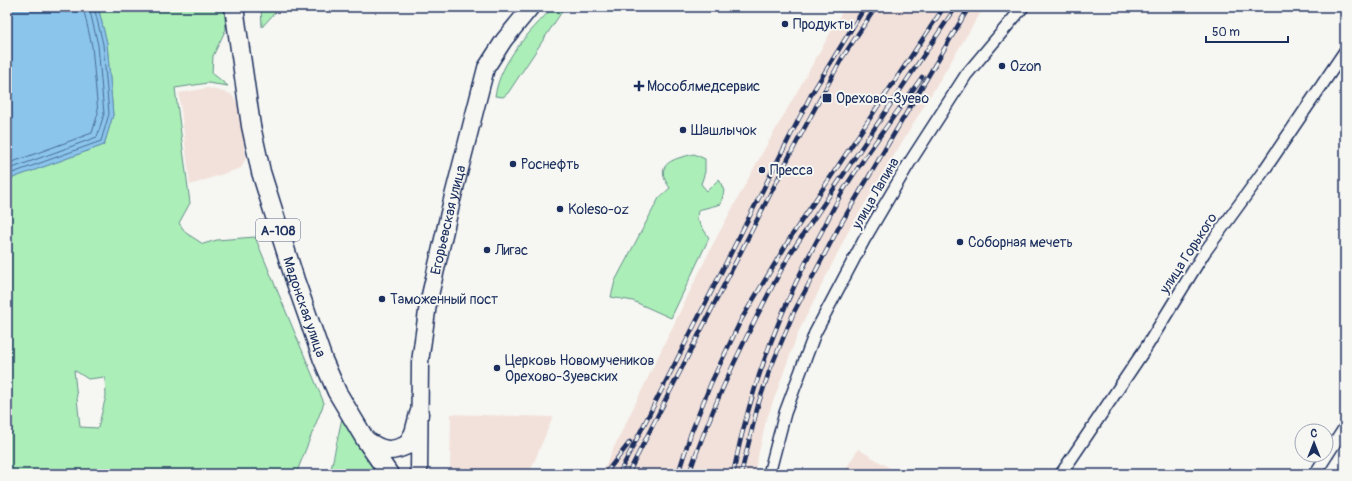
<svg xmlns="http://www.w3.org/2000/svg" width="1352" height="481" viewBox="0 0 1352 481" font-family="Pangolin,sans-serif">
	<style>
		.built { fill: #f2e1da }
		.green { fill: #aceeb7; stroke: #648e8a; fill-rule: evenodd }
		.water { fill: #8bc5eb; stroke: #5e89b3 }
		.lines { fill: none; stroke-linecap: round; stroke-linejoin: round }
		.shore { stroke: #486b96; stroke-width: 1 }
		.minor-casing { stroke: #1b2f5e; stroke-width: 14 }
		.secondary-casing { stroke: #1b2f5e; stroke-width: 19 }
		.trunk-casing { stroke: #1b2f5e; stroke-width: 21 }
		.minor { stroke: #f6f6f2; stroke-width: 11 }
		.secondary { stroke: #f6f6f2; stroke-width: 16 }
		.trunk { stroke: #f6f6f2; stroke-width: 18 }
		.rail-casing { stroke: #1b2f5e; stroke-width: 4.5 }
		.rail { stroke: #f6f6f2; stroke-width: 3; stroke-dasharray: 9; stroke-linecap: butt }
		.poi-dot { fill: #1b2f5e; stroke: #f6f6f2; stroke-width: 1.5 }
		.labels { text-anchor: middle; stroke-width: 4; stroke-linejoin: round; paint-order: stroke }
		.shield { fill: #f6f6f2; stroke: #5d6b8a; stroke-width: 1 }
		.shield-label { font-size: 13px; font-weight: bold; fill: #1b2f5e }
		.poi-label { font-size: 14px; fill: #1b2f5e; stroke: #f6f6f2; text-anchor: start }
		.street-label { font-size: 14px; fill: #1b2f5e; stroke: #f6f6f2 }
	</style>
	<rect width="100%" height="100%" fill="#f6f6f2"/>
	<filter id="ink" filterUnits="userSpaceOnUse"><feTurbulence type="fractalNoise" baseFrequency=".025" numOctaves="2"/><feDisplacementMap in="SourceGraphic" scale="8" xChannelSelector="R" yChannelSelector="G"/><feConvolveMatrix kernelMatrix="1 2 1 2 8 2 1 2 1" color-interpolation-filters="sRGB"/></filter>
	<g filter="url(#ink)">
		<!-- built -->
		<g class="built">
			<path d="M 845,7 L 984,7 L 850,228 L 798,333 L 766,421 L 754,474 L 665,474 L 666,469 L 663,474 L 601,474 L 712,246 L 760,157 Z"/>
			<path d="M 208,88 L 231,94 L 238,104 L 246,158 L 241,168 L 190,185 L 179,93 Z"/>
			<path d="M 451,414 L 553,417 L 529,474 L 450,474 Z"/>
			<path d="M 858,449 L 900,474 L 843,474 Z"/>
		</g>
		<!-- green -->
		<g class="green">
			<path d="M 98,7 L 224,7 L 226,29 L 213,56 L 212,73 L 228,86 L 208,83 L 175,88 L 190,203 L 179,223 L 186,233 L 203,244 L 217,240 L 255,237 L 324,403 L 296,474 L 7,474 L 7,180 L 104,145 L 113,115 L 107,43 ZM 74,370 L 88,379 L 105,377 L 106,396 L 98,428 L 80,427 Z"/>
			<path d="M 261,7 L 280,7 L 262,27 Z"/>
			<path d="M 553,7 L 565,7 L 508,93 L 503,97 L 495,96 C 501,59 529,33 553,7 Z"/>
			<path d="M 694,154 L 705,159 L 705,172 L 701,184 L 707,191 L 719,179 L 724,191 L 721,204 L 698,210 L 697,219 L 709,238 L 671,318 L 633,301 L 611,297 L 615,281 L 659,198 L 670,188 C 668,185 665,181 664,177 C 659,160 683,157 694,154 Z"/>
			<path d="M 342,418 L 378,474 L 330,474 Z"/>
		</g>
		<!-- water -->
		<path class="water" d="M 7,7 L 98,7 L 107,43 L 113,115 L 104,145 L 7,180 Z"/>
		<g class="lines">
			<!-- shore -->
			<g class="shore">
				<path d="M 7,164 L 92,133 L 98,113 L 92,46 L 83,7"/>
				<path d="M 7,170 L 97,137 L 104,114 L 98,45 L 89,7"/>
				<path d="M 7,175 L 101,141 L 109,114 L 103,44 L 94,7"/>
			</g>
			<!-- minor casing -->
			<g class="minor-casing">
				<g id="minor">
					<path d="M 769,474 L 785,413 L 815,333 L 864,240 L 908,165 L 966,75 L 1023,7"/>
					<path d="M 1061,474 L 1147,346 L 1204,253 L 1265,169 L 1345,51"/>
					<path d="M 1315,474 L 1345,427"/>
				</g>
			</g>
			<!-- secondary casing -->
			<g class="secondary-casing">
				<g id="secondary">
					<path id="s1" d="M 419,474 L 420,362 L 428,304 L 452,200 L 486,68 L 504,40 L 531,7"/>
				</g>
			</g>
			<!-- trunk casing -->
			<g class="trunk-casing">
				<g id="trunk">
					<path id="s2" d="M 234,7 L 251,126 L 261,172 L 295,280 L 323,360 L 337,392 L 365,439 L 389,474"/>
					<path d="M 367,441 C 382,451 390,453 407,445 L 414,433 L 419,414"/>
				</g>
			</g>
			<!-- minor -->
			<use href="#minor" class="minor"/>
			<!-- secondary -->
			<use href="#secondary" class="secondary"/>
			<!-- trunk -->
			<use href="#trunk" class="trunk"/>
			<!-- rail casing -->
			<g class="rail-casing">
				<g id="rail">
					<path d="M 605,474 L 630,442"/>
					<path d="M 619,474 L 812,93 L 865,7"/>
					<path d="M 628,474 L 791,153 L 842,58 L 876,7"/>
					<path d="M 678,474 L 691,433 L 711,383 L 741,320 L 792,235 L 944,7"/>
					<path d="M 689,474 C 715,398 751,324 790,254 L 956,7"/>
					<path d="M 733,474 C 750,388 780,308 822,231 C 830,215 838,198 848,183 C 871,147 897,112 922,77"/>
					<path d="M 741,474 L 758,405 L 769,372 L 794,312 L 839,227 L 969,7"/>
				</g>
			</g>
			<!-- rail -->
			<use href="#rail" class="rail"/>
		</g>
	</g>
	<!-- markers -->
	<g class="poi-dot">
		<circle cx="785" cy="24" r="4"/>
		<circle cx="1002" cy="66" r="4"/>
		<path d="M637 80h4v4h4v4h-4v4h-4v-4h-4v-4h4z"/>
		<rect x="822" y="93" width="10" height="10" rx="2"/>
		<circle cx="683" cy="130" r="4"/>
		<circle cx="513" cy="164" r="4"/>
		<circle cx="762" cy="170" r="4"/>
		<circle cx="560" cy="209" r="4"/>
		<circle cx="960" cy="242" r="4"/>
		<circle cx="487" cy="250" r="4"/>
		<circle cx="382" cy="299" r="4"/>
		<circle cx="497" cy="368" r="4"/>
	</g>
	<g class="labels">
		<!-- shield labels -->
		<rect class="shield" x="256" y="219" width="44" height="22" rx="3"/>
		<g class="shield-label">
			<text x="278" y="235">А-108</text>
		</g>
		<!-- poi labels -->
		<g class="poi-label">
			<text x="793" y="29">Продукты</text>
			<text x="1010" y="71">Ozon</text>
			<text x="647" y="91">Мособлмедсервис</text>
			<text x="836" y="103">Орехово-Зуево</text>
			<text x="691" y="135">Шашлычок</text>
			<text x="521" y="169">Роснефть</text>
			<text x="770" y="175">Пресса</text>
			<text x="568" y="214">Koleso-oz</text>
			<text x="968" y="247">Соборная мечеть</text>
			<text x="495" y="255">Лигас</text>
			<text x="390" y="304">Таможенный пост</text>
			<text x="505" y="365">Церковь Новомучеников<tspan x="505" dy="16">Орехово-Зуевских</tspan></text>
		</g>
		<!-- street labels -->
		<g class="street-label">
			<text transform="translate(875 193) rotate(-60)" y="5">улица Лапина</text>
			<text dy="5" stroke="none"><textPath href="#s1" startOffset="257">Егорьевская улица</textPath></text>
			<text transform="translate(1188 253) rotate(-57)" y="5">улица Горького</text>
			<text dy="5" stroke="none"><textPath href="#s2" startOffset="309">Мадонская улица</textPath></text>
		</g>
	</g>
	<!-- margin -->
	<rect width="1352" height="481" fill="none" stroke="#f6f6f2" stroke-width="24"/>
	<rect x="12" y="12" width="1328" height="457" fill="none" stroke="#1b2f5e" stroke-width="1.5" filter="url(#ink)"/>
	<!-- north arrow -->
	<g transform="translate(1314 443)"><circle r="19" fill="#f6f6f2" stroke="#9ea6b7"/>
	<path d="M0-3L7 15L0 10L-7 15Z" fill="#1b2f5e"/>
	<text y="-6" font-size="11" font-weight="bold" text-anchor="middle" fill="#1b2f5e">С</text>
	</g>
	<!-- scale -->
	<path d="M1206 36v6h82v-6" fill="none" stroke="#1b2f5e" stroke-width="2"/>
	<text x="1212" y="36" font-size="12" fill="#1b2f5e" stroke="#f6f6f2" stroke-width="3" paint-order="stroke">50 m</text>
</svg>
